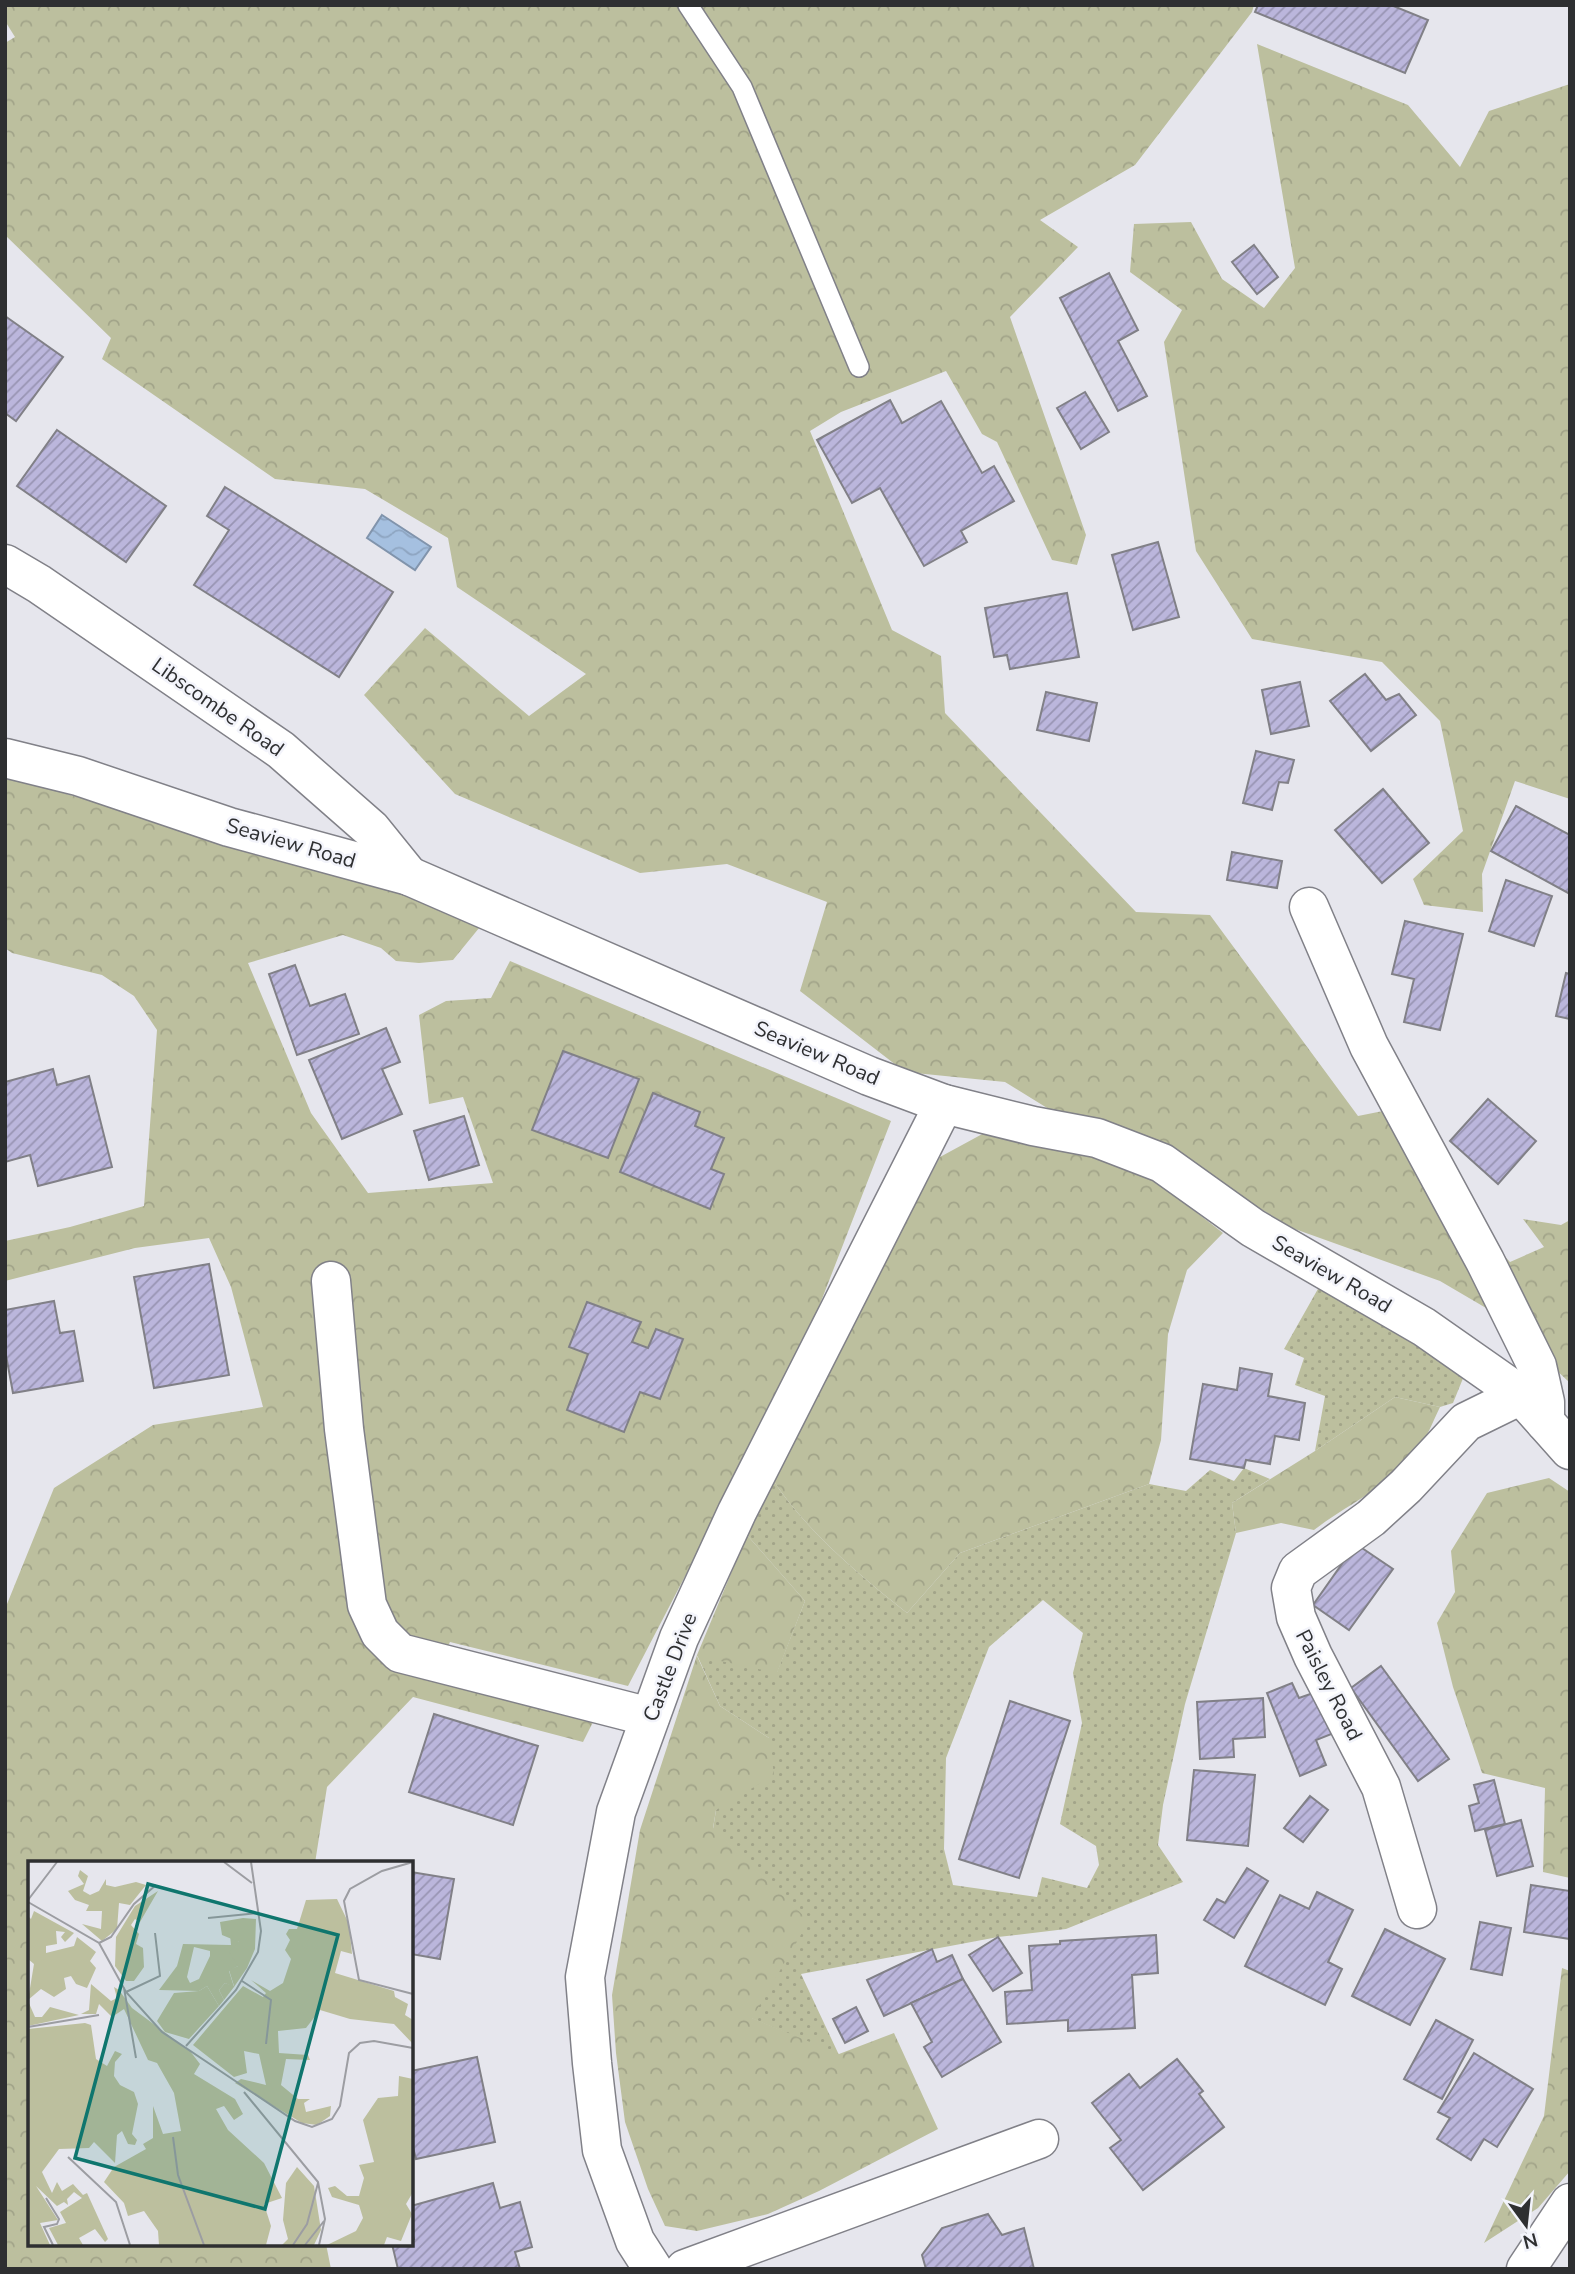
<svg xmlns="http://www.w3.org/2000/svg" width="1575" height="2274" viewBox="0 0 1575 2274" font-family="'Nunito Sans',sans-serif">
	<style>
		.grass { fill: url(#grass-dots); fill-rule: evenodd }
		.forest { fill: url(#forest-crowns) }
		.water { fill: url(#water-waves); stroke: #8194ac; stroke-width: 2 }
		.building { fill: url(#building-hatch); stroke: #818087; stroke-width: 2 }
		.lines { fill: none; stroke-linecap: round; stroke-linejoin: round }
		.lane-casing { stroke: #818188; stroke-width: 22 }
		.street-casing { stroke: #818188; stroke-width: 41 }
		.lane { stroke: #fff; stroke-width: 19 }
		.street { stroke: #fff; stroke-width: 38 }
		.labels { text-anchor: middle; stroke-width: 5; stroke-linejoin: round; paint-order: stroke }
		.street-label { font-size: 21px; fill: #2e2f31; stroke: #f3f4fb }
		.inset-road { fill: none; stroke: #9c9da2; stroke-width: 2 }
		.view { fill: #0f766e; fill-opacity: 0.15; stroke: #0f766e; stroke-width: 3.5 }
		.inset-edge { fill: none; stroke: #2e2f31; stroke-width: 3.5 }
	</style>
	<defs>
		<pattern id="grass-dots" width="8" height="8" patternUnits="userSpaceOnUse" patternTransform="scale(1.75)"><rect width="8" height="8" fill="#bcbf9e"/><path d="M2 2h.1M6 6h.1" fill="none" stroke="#a2a489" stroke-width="1.8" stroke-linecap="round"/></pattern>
		<pattern id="forest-crowns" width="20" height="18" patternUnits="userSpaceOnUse" patternTransform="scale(1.75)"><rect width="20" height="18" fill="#bcbf9e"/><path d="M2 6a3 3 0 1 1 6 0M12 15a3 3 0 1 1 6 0" fill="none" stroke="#a2a489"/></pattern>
		<pattern id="water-waves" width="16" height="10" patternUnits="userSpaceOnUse" patternTransform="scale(1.75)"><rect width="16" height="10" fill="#a5c0e0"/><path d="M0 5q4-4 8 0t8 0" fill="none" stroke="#8ea5c1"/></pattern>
		<pattern id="building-hatch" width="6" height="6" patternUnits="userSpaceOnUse" patternTransform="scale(1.75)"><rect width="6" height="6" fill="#bbb6dc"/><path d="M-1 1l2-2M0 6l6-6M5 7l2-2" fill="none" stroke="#9894b3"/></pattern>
	</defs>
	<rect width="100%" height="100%" fill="#e6e6ed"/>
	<!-- grass -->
	<g class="grass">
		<path d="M 1323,1280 L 1466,1371 L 1453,1403 L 1440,1407 L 1395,1397 L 1315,1451 L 1325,1396 L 1295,1385 L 1304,1358 L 1284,1349 Z"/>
		<path d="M 1244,1468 L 1270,1479 L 1232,1503 L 1236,1533 L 1185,1704 L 1163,1805 L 1158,1845 L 1183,1882 L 1066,1929 L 998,1937 L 801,1974 L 839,2055 L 751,2018 L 808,1921 L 713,1829 L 716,1810 L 769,1738 L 720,1706 L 697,1655 L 777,1672 L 805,1601 L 747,1535 L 771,1477 C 805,1530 858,1574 907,1613 L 960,1553 L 1149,1484 L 1186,1491 L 1210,1470 L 1234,1481 ZM 1043,1600 L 1083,1633 L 1073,1673 L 1082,1723 L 1060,1824 L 1096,1846 L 1099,1865 L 1087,1888 L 1042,1877 L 1037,1897 L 953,1885 L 944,1849 L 946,1758 L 989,1647 Z"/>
	</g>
	<!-- forest -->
	<g class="forest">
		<path d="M 5,5 L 1254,5 L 1252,12 L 1135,165 L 1040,220 L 1078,247 L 1010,317 L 1086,535 L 1077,565 L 1052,560 L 997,442 L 982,434 L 946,371 L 841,412 L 810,431 L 892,630 L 941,656 L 945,713 L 1136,912 L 1210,915 L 1358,1116 L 1398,1108 L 1429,1175 L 1510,1262 L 1544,1247 L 1523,1219 L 1561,1225 L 1570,1220 L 1570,1383 L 1498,1315 L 1440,1281 L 1292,1228 L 1172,1154 L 1052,1111 L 1005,1082 L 905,1072 L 800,991 L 827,902 L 727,864 L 640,873 L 455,794 L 364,695 L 425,628 L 529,716 L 586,674 L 457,587 L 448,538 L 365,489 L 275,479 L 102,359 L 111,338 L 5,235 L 5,43 L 15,37 L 5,21 Z"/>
		<path d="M 1257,44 L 1408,105 L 1460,167 L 1489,111 L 1570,84 L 1570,799 L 1515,781 L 1482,874 L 1483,912 L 1424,905 L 1413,879 L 1463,831 L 1440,721 L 1382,662 L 1252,639 L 1196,551 L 1164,342 L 1182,310 L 1130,272 L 1134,224 L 1191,222 L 1222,279 L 1264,308 L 1295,268 Z"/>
		<path d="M 5,776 L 488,917 L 453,960 L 419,963 L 396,961 L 381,948 L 343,935 L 248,963 L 311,1113 L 368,1193 L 493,1183 L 463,1097 L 429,1104 L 419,1015 L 446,1001 L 491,998 L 510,961 L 891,1121 L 801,1353 L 628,1686 L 450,1642 L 432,1678 L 594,1720 L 583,1742 L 413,1697 L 327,1787 L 315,1863 L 30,1863 L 30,2244 L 326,2244 L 331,2269 L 5,2269 L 5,1609 L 54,1488 L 153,1425 L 263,1407 L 231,1287 L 209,1238 L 135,1248 L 5,1281 L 5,1241 L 70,1227 L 144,1206 L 157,1030 L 134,996 L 102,975 L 12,953 L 5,948 Z"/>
		<path d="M 986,1132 L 1139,1168 L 1223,1233 L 1187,1270 L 1168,1334 L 1161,1440 L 1149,1484 L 960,1553 L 907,1613 C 858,1574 805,1530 771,1477 L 940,1157 Z"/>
		<path d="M 1395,1397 L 1440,1407 C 1433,1421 1427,1438 1417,1451 C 1390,1486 1348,1504 1314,1530 L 1281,1523 L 1236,1533 L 1232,1503 L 1315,1451 Z"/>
		<path d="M 1549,1478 L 1570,1492 L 1570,1878 L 1543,1872 L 1545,1788 L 1482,1773 L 1453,1687 L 1437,1623 L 1455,1592 L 1451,1551 L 1487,1493 Z"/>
		<path d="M 747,1535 L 805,1601 L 777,1673 L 697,1656 L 720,1706 L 769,1738 L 774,1775 L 716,1810 L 713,1828 L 809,1921 L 752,2018 L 839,2054 L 894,2033 L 938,2129 L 819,2191 L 768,2214 L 697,2231 L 665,2226 L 648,2189 L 625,2122 L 616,2053 L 612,1995 L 640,1830 L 697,1655 Z"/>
		<path d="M 1562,1968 L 1570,1971 L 1570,2171 L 1538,2208 L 1484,2243 L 1544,2116 Z"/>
	</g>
	<!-- water -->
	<path class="water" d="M 382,515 L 431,547 L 415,570 L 367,538 Z"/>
	<!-- building -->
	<g class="building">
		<path d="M 1258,5 L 1391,5 L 1428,20 L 1405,73 L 1255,12 Z"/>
		<path d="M 1254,245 L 1278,277 L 1257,294 L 1232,262 Z"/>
		<path d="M 1109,273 L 1138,330 L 1118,341 L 1147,396 L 1118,411 L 1060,298 Z"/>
		<path d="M 5,316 L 63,357 L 16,421 L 5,413 Z"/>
		<path d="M 1085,392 L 1109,432 L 1081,449 L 1057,408 Z"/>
		<path d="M 890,400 L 902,423 L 941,401 L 982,473 L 994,466 L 1014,501 L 961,531 L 967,542 L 924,566 L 880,488 L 852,503 L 817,440 Z"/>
		<path d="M 57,430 L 166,506 L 126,562 L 17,486 Z"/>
		<path d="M 225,487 L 393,592 L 339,677 L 194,585 L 229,530 L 207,516 Z"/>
		<path d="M 1158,542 L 1179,617 L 1133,630 L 1112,555 Z"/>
		<path d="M 1067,593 L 1079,657 L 1010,669 L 1007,655 L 994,657 L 985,608 Z"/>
		<path d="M 1365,674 L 1386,700 L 1399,694 L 1416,715 L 1371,751 L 1330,701 Z"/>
		<path d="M 1300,682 L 1309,726 L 1271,734 L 1262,690 Z"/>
		<path d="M 1046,692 L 1097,703 L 1089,741 L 1037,730 Z"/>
		<path d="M 1256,751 L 1294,760 L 1288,783 L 1279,782 L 1272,810 L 1243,803 Z"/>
		<path d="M 1383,789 L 1429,843 L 1382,883 L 1335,830 Z"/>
		<path d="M 1516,806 L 1570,835 L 1570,894 L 1491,851 Z"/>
		<path d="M 1232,852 L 1282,861 L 1277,888 L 1227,880 Z"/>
		<path d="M 1506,880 L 1552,896 L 1534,946 L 1489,931 Z"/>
		<path d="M 1405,921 L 1463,934 L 1440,1030 L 1404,1022 L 1414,979 L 1392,974 Z"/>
		<path d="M 295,965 L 310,1006 L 345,994 L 359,1034 L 297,1055 L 269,974 Z"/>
		<path d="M 1566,973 L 1570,974 L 1570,1019 L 1556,1016 Z"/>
		<path d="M 386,1028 L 400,1062 L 382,1069 L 402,1114 L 342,1139 L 309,1060 Z"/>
		<path d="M 563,1051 L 639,1079 L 608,1158 L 532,1130 Z"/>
		<path d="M 53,1069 L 57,1085 L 89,1076 L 112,1167 L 38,1186 L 30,1155 L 5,1162 L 5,1082 Z"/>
		<path d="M 653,1093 L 700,1112 L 695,1126 L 724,1138 L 711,1169 L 724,1174 L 710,1209 L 620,1172 Z"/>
		<path d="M 1488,1099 L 1536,1141 L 1498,1184 L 1450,1141 Z"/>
		<path d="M 464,1116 L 479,1165 L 429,1180 L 414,1131 Z"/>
		<path d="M 209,1264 L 229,1375 L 154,1388 L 134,1277 Z"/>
		<path d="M 54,1301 L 60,1333 L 74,1331 L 83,1381 L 13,1393 L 5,1350 L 5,1310 Z"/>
		<path d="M 587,1302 L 641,1322 L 632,1342 L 648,1348 L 656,1329 L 683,1339 L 660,1399 L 640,1392 L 624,1432 L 567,1410 L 588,1354 L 569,1347 Z"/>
		<path d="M 1240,1368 L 1272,1374 L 1268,1396 L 1305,1403 L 1299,1440 L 1275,1436 L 1270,1464 L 1246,1460 L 1244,1468 L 1190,1459 L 1203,1384 L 1237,1390 Z"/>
		<path d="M 1356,1544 L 1393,1569 L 1349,1630 L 1313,1605 Z"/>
		<path d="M 1381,1666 L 1449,1759 L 1418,1781 L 1351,1688 Z"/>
		<path d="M 1292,1683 L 1299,1698 L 1316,1692 L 1334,1733 L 1316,1740 L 1326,1765 L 1300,1776 L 1267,1693 Z"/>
		<path d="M 1263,1698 L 1265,1737 L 1233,1739 L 1234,1757 L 1200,1759 L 1197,1702 Z"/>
		<path d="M 1010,1701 L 1070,1721 L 1019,1878 L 959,1859 Z"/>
		<path d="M 434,1714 L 538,1746 L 513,1825 L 409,1792 Z"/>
		<path d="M 1194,1770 L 1255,1775 L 1248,1846 L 1187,1840 Z"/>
		<path d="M 1494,1780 L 1505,1824 L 1475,1831 L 1469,1806 L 1479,1803 L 1474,1785 Z"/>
		<path d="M 1310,1796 L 1328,1810 L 1303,1842 L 1284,1828 Z"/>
		<path d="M 1521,1820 L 1533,1866 L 1497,1876 L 1485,1830 Z"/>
		<path d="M 1247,1868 L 1268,1881 L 1234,1938 L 1204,1920 L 1217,1899 L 1225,1903 Z"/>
		<path d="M 411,1872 L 454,1879 L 440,1959 L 411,1954 Z"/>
		<path d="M 1531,1885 L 1570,1891 L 1570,1939 L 1524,1932 Z"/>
		<path d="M 1317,1892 L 1353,1910 L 1328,1962 L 1342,1969 L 1325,2005 L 1245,1966 L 1280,1895 L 1309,1909 Z"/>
		<path d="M 1480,1922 L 1511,1928 L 1502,1975 L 1471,1969 Z"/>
		<path d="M 1385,1929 L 1445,1959 L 1410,2025 L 1352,1996 Z"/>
		<path d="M 1156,1935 L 1158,1973 L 1132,1975 L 1135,2028 L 1068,2031 L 1068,2020 L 1007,2024 L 1005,1992 L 1032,1990 L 1029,1946 L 1060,1944 L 1060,1941 Z"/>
		<path d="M 998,1937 L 1022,1973 L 993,1991 L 969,1955 Z"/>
		<path d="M 932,1949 L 937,1962 L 952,1955 L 963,1979 L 884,2016 L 867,1980 Z"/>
		<path d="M 963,1979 L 1001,2042 L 942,2077 L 924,2047 L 932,2042 L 911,2003 Z"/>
		<path d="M 856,2007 L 868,2031 L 845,2043 L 833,2019 Z"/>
		<path d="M 1436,2020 L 1473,2040 L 1442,2099 L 1404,2079 Z"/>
		<path d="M 1474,2053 L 1533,2089 L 1497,2147 L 1484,2139 L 1471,2160 L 1437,2139 L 1450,2118 L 1438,2112 Z"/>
		<path d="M 477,2057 L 495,2142 L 416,2159 L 411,2140 L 411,2071 Z"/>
		<path d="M 1177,2059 L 1203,2091 L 1199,2094 L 1224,2127 L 1143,2190 L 1110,2148 L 1121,2140 L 1092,2103 L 1129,2074 L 1140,2088 Z"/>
		<path d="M 493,2183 L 500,2208 L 520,2202 L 532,2247 L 515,2252 L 520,2269 L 398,2269 L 392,2244 L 411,2244 L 411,2239 L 414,2239 L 411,2229 L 411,2206 Z"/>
		<path d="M 988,2214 L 1002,2235 L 1024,2228 L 1034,2269 L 926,2269 L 922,2255 L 942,2228 Z"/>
	</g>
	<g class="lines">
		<!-- lane casing -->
		<g class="lane-casing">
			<path id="lane" d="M 688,5 L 742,87 L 859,367"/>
		</g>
		<!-- street casing -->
		<g class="street-casing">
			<g id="street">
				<path d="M 5,564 L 39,584 L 281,750 L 371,829 L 409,876"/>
				<path d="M 5,758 L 78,776 L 229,827 L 409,876 L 869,1076 L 944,1104 L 1033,1126 L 1097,1138 L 1162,1163 L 1253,1228 L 1424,1327 L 1521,1395 L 1570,1450"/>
				<path d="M 1309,907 L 1369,1046 L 1485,1261 L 1537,1366 L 1545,1402 L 1545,1422"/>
				<path d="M 331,1281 L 344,1429 L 367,1605 L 380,1633 L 400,1653 L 650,1717"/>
				<path d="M 1417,1909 L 1381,1787 L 1313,1656 L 1296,1617 L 1291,1588 L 1298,1571 L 1371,1518 L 1406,1486 L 1466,1422 L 1521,1395"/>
				<path d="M 653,2269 L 635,2241 L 602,2150 L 592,2063 L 585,1977 L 616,1812 L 679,1638 L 737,1512 L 944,1104"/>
				<path d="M 685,2269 L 1039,2139"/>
				<path d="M 1526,2269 L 1570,2203"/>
			</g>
		</g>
		<!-- lane -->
		<use href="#lane" class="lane"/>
		<!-- street -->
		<use href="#street" class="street"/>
	</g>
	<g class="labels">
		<!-- street labels -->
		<g class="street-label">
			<text transform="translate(218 707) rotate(35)" y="7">Libscombe Road</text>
			<text transform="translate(291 843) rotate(16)" y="7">Seaview Road</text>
			<text transform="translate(817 1053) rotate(23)" y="7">Seaview Road</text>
			<text transform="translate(1332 1274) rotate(30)" y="7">Seaview Road</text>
			<text transform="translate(670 1667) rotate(-69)" y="7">Castle Drive</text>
			<text transform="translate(1329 1685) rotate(63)" y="7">Paisley Road</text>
		</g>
	</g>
	<!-- overview -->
	<g transform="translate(28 1861)">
		<rect width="385" height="385" fill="#e6e6ed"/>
		<path d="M 202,74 L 211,81 L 210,105 L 201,110 L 206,126 L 197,122 L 191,129 L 196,139 L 191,145 L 179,125 L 171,130 L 131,129 L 149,105 L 155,83 L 203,84 ZM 166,86 L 182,90 L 182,95 L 171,118 L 162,122 L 159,116 Z" fill="#bcbf9e" fill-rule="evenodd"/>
		<path d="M 52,9 L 60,15 L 55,30 L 62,34 L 71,30 L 78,18 L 78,24 L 87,26 L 108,21 L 118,24 L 102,44 L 91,42 L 89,68 L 74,80 L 54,63 L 73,68 L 74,50 L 58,50 L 61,44 L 47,39 L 40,30 L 56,23 L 50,15 ZM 130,30 L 112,61 L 107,58 L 103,64 L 111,73 L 108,83 L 115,87 L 116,106 L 106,120 L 98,120 L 87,105 L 88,76 L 107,45 ZM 309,38 L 321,63 L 324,93 L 313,90 L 307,112 L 366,130 L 367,136 L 380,143 L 377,154 L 385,159 L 385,183 L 366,163 L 322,158 L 292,149 L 278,167 L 250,170 L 251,192 L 280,194 L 282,199 L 258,198 L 253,224 L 270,238 L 282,238 L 276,242 L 278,251 L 303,245 L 302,255 L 289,264 L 274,262 L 207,222 L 213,218 L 238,224 L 231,193 L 216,190 L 219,212 L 206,216 L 165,184 L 215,125 L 235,136 L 238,132 L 223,119 L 242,130 L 255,122 L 263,98 L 257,89 L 262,79 L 258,73 L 261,68 L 269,68 L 278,39 ZM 6,50 L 46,72 L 37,81 L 33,76 L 37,71 L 28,70 L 29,83 L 18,85 L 18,92 L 46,85 L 49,76 L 68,91 L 62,100 L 68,107 L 59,127 L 48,123 L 43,115 L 36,117 L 38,128 L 26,136 L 13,128 L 0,139 L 6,103 L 0,98 L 0,55 L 3,58 ZM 215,57 L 228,58 L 227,88 L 219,107 L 206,126 L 196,139 L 191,129 L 197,122 L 206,125 L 201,109 L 210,105 L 201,91 L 211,81 L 194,74 L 192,61 ZM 63,123 L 83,140 L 89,137 L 86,126 L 91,129 L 104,147 L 162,190 L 172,203 L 166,213 L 207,238 L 215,253 L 206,259 L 196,245 L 188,248 L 200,269 L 236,302 L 254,337 L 236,343 L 243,365 L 238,384 L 131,384 L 130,370 L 116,350 L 100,355 L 96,342 L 76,321 L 86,306 L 118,288 L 115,283 L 125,277 L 125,245 L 135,273 L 153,270 L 146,232 L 129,202 L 120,199 L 96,148 L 84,156 L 71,143 L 68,153 L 53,153 L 61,149 ZM 179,125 L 191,145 L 161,178 L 137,171 L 129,160 L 146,132 L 171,130 ZM 0,140 L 7,156 L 14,156 L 22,146 L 51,154 L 0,165 ZM 57,162 L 63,164 L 68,198 L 79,205 L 87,190 L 94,193 L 87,201 L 86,215 L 92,224 L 106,231 L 110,243 L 104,273 L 109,279 L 107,284 L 100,283 L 94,270 L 89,274 L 87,302 L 66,281 L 61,287 L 31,288 L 14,311 L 24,332 L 29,321 L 34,330 L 45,323 L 55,334 L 59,332 L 80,378 L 77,381 L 67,368 L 51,377 L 55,384 L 30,384 L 21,367 L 38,362 L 32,351 L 54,337 L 46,331 L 39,338 L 40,344 L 36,341 L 29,345 L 8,325 L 30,359 L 12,362 L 22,384 L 0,384 L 0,168 ZM 371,215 L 385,218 L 385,331 L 378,343 L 384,353 L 373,380 L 359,376 L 356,384 L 299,384 L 328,370 L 335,357 L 331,344 L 304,336 L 300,327 L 307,325 L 319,335 L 331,335 L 336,317 L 331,304 L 346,301 L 335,259 L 350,237 L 370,235 ZM 269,306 L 286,325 L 293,369 L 286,384 L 254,384 L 260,378 L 255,359 L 258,322 Z" fill="#bcbf9e"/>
		<path class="inset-road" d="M 196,1 L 224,22M 385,1 L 354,10 L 322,28 L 316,40 L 331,119 L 385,133M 0,39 L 29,1M 0,41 L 71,82 L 98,131 L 134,171 L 267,260 L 284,266 L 304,258 L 312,245 L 321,192 L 332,182 L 346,180 L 385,187M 180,57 L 231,52M 71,82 L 83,76 L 106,43 L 128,24M 214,120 L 243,139 L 238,183M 96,127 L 108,197M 98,131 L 132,115 L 127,72M 0,166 L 71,154M 158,185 L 208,129 L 230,91 L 233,70 L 223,1M 216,231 L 290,321 L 297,358 L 291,384M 145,276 L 150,314 L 176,384M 40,296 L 88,341 L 102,384M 18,337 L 31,358 L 29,363 L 16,366 L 25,384M 265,384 L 279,363 L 290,322M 277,384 L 296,360"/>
		<path class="view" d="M 120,23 L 310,74 L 237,348 L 47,297 Z"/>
		<rect width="385" height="385" class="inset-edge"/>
	</g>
	<!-- border -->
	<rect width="1575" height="2274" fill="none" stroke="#2e2f31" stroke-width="14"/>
	<!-- north arrow -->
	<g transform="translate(1526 2225) rotate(165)" stroke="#f3f4fb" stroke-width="5" paint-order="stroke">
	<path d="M0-5L12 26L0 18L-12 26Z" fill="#2e2f31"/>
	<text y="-10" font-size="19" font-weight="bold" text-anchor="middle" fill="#2e2f31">N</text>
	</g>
</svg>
